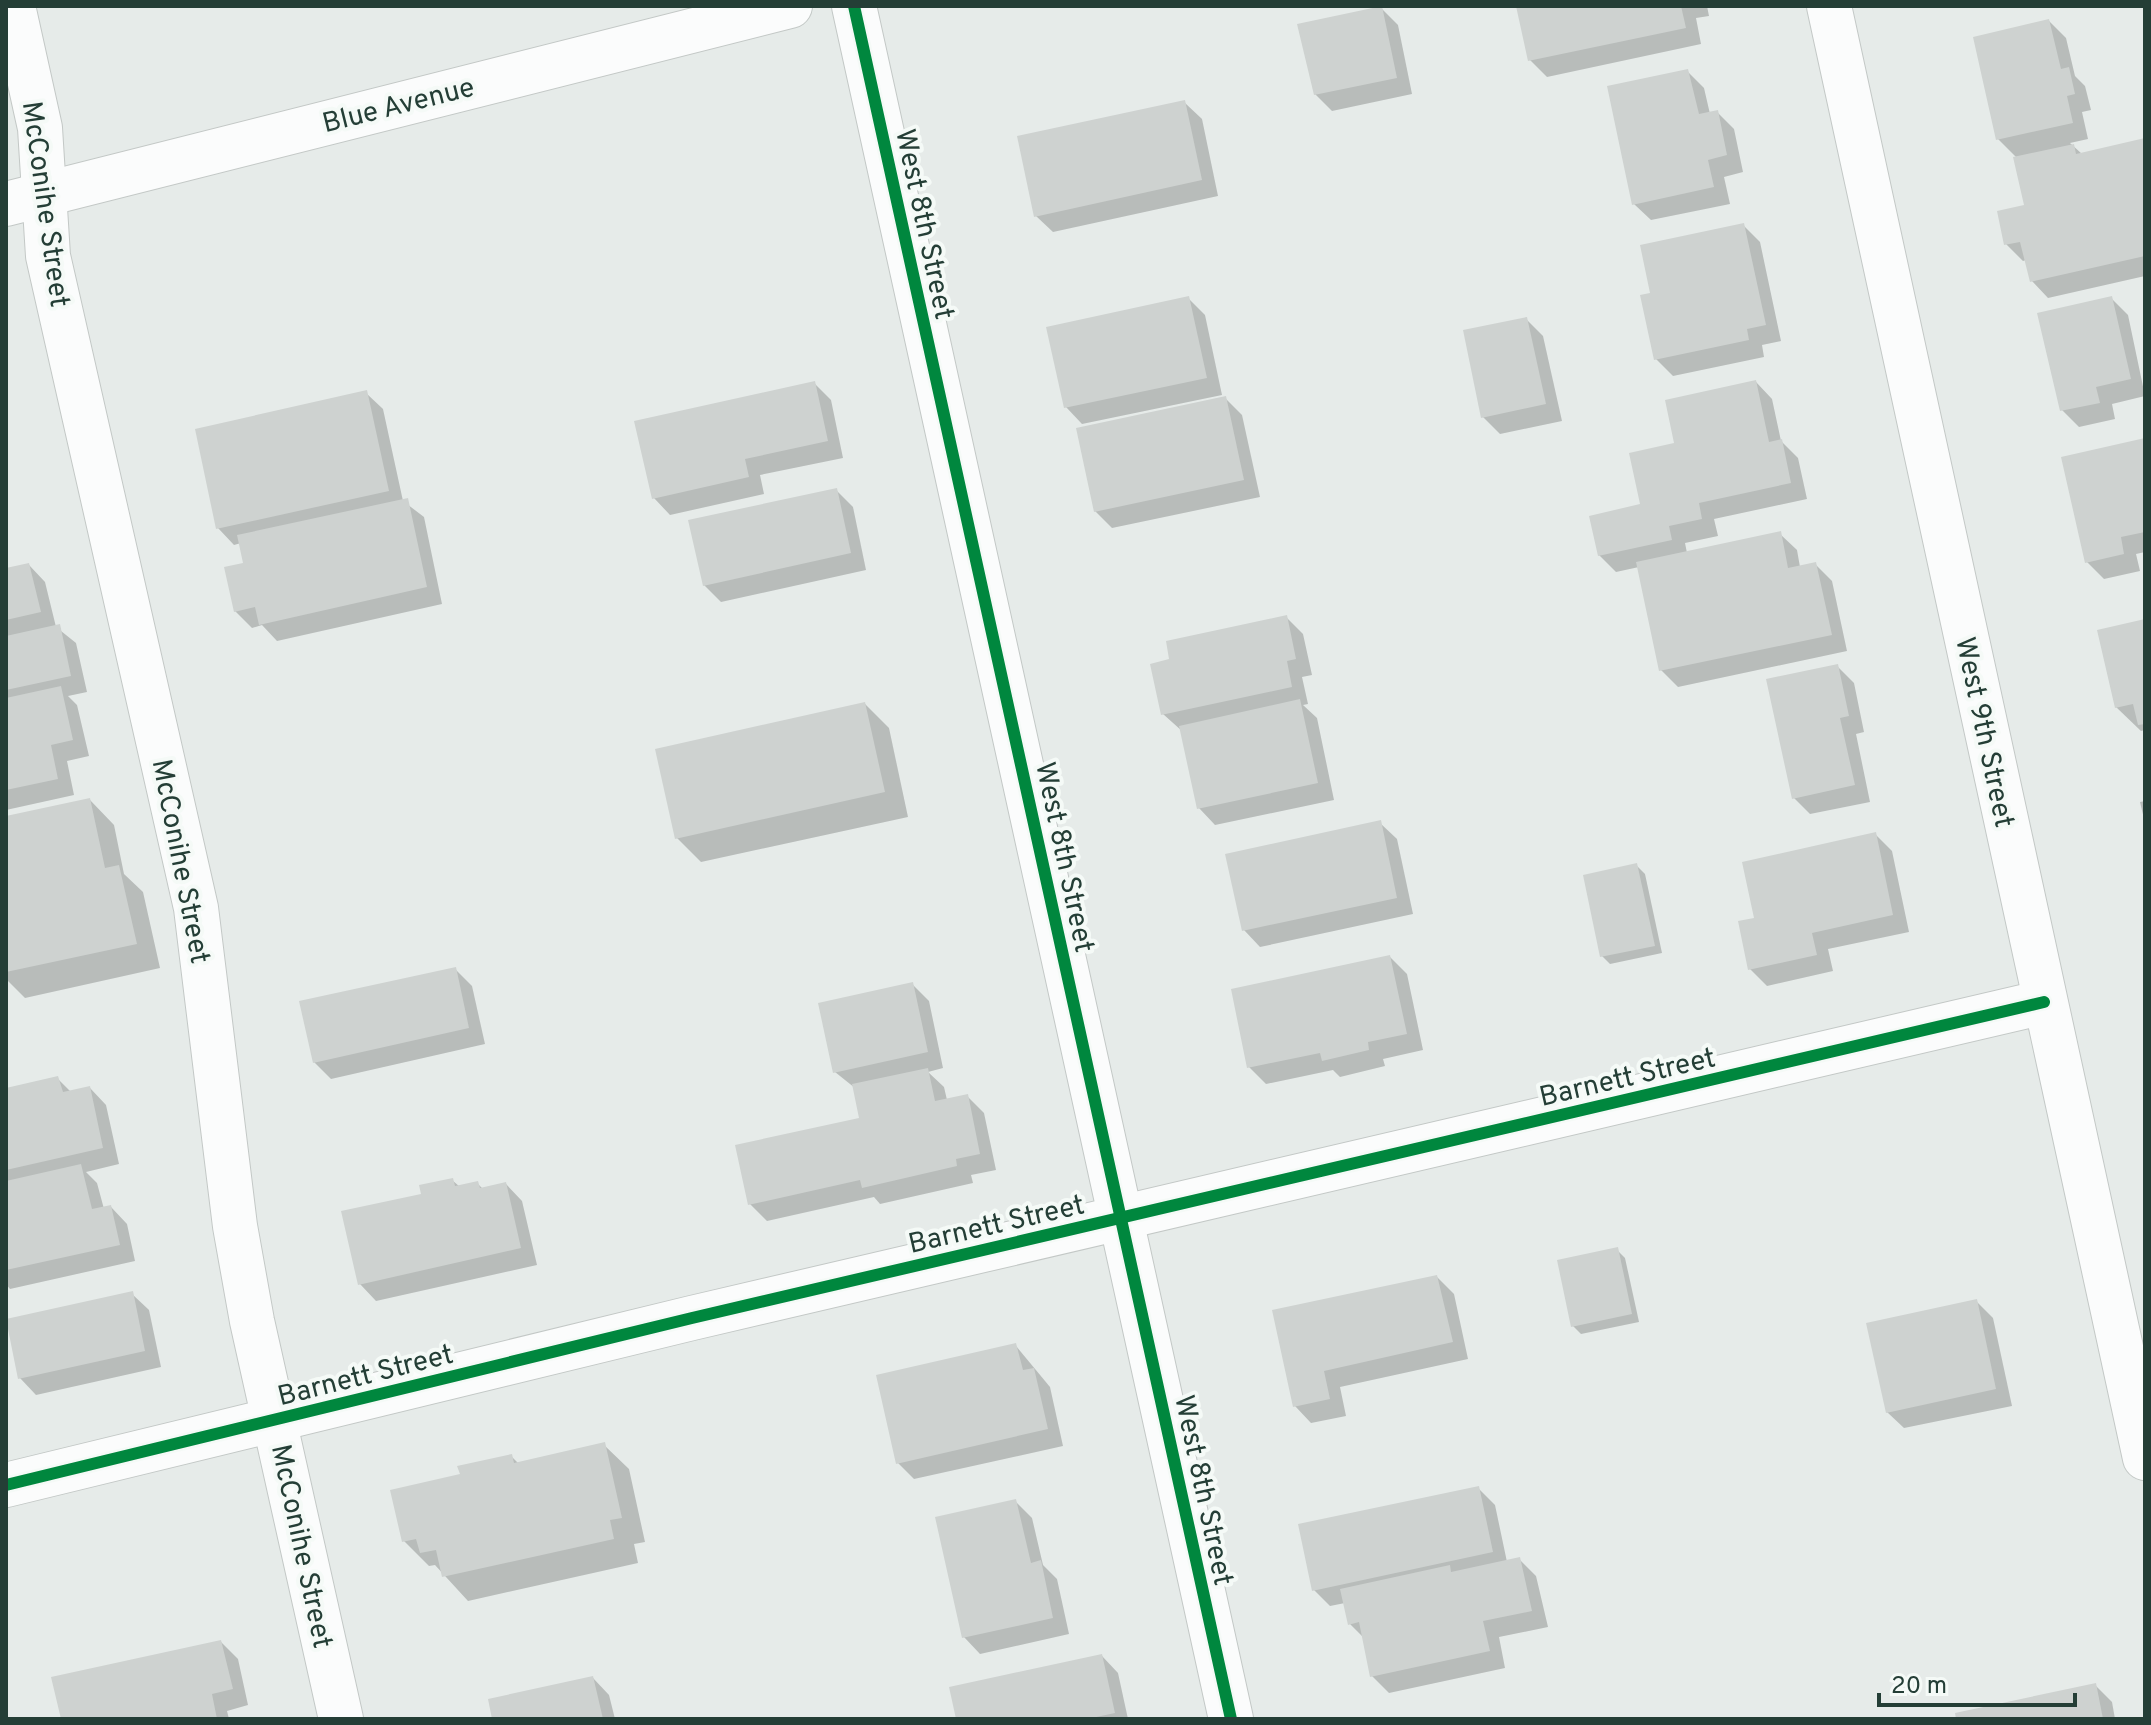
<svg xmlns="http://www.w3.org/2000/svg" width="2151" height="1725" viewBox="0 0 2151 1725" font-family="Overpass,sans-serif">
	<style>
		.shadow { fill: #0003 }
		.building { fill: #ced2d0 }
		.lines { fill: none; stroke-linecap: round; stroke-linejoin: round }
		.minor-casing { stroke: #c3c8c6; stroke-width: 46 }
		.minor { stroke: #fbfcfc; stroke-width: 44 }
		.cycleway-casing { stroke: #f5faf7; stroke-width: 17 }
		.cycleway { stroke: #00873e; stroke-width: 12 }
		.labels { text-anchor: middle; stroke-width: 8; stroke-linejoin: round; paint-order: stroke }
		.street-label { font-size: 28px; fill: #243e36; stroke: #f5faf7 }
	</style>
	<rect width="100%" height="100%" fill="#e6ebe9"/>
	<!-- shadow -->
	<g class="shadow">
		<path d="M 1518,6 L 1707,6 L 1709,16 L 1696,18 L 1701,44 L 1547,77 L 1530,60 Z"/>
		<path d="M 1381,8 L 1398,25 L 1412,94 L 1332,111 L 1315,94 Z"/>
		<path d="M 2049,21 L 2066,38 L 2075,76 L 2085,86 L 2091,110 L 2082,112 L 2088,139 L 2070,143 L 2082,154 L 2145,141 L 2145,276 L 2048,298 L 2032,281 L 2026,260 L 2023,261 L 2006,244 L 2027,207 L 2017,158 L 1998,139 Z"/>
		<path d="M 1687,71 L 1704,88 L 1710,114 L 1717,112 L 1734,129 L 1743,172 L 1724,177 L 1730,204 L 1651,220 L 1634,204 Z"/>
		<path d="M 1185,103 L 1202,119 L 1218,196 L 1053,232 L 1036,216 Z"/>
		<path d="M 1743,225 L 1760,242 L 1781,341 L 1762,345 L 1764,357 L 1673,376 L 1656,359 L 1652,294 Z"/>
		<path d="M 1188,298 L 1205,315 L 1222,395 L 1082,424 L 1066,407 Z"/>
		<path d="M 2111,298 L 2128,315 L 2145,396 L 2112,404 L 2115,419 L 2079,427 L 2062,410 Z"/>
		<path d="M 1526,319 L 1543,336 L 1562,421 L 1500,434 L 1483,417 Z"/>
		<path d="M 1756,382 L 1772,399 L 1781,441 L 1798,458 L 1807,499 L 1714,519 L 1718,536 L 1685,543 L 1687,553 L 1780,534 L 1797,550 L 1800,567 L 1815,564 L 1832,581 L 1847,651 L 1678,687 L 1661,670 L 1639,567 L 1616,572 L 1599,555 L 1642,506 L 1676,445 Z"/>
		<path d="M 814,383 L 831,400 L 843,458 L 760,475 L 764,494 L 670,515 L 654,498 Z"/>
		<path d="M 366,393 L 383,409 L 403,501 L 424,517 L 442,604 L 277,641 L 262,625 L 252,628 L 235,611 L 245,564 L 241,543 L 234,545 L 218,528 Z"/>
		<path d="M 1225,398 L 1242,415 L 1260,497 L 1112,528 L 1095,511 Z"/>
		<path d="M 2145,440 L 2145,552 L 2136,554 L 2140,571 L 2104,579 L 2087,562 Z"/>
		<path d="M 836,490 L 853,507 L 866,570 L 721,602 L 704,585 Z"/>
		<path d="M 29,565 L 45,582 L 56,627 L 76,643 L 87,692 L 68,696 L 77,705 L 89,756 L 67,761 L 74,795 L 6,810 L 6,570 Z"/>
		<path d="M 1286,617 L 1303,634 L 1312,675 L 1302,677 L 1308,704 L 1303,705 L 1317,718 L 1334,800 L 1215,825 L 1199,808 L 1182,731 L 1163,714 Z"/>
		<path d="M 2145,621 L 2145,730 L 2141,731 L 2116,707 Z"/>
		<path d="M 1837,666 L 1854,683 L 1864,732 L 1856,734 L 1870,802 L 1810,814 L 1794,798 Z"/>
		<path d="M 865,704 L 889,728 L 908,817 L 701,862 L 677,838 Z"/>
		<path d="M 90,800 L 114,825 L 124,874 L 143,892 L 160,968 L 25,998 L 6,979 L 6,818 Z"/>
		<path d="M 2145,801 L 2145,823 L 2140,802 Z"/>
		<path d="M 1380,823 L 1397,839 L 1413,914 L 1260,947 L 1244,930 Z"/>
		<path d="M 1875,834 L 1892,851 L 1909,932 L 1828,949 L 1833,971 L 1767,986 L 1750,969 L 1756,920 Z"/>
		<path d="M 1637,866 L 1645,874 L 1662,953 L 1610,964 L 1602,956 Z"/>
		<path d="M 1390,957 L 1407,974 L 1423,1050 L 1383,1059 L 1385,1066 L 1340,1077 L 1333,1070 L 1266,1084 L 1249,1067 Z"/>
		<path d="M 455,969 L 472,986 L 485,1044 L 331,1079 L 314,1062 Z"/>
		<path d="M 912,984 L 929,1001 L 943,1068 L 928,1072 L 944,1087 L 947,1100 L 967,1096 L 984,1113 L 996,1170 L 971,1175 L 973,1183 L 880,1204 L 874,1197 L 767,1221 L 750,1204 L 861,1119 L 855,1088 L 835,1072 Z"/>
		<path d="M 58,1079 L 71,1092 L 90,1088 L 106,1105 L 119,1164 L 86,1172 L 97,1183 L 104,1209 L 111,1207 L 127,1224 L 135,1261 L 10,1289 L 6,1284 L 6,1090 Z"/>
		<path d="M 452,1180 L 460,1187 L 478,1184 L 483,1189 L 506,1184 L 522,1201 L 537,1265 L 376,1301 L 360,1284 L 423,1195 Z"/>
		<path d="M 1617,1250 L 1625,1258 L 1639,1322 L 1581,1334 L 1573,1326 Z"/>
		<path d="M 1437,1277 L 1454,1294 L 1468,1359 L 1340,1387 L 1346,1416 L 1311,1423 L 1295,1406 L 1274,1312 Z"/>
		<path d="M 132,1294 L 149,1310 L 161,1367 L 36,1395 L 20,1378 Z"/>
		<path d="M 1977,1302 L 1993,1318 L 2012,1406 L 1904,1428 L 1887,1412 Z"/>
		<path d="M 1016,1346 L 1050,1387 L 1063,1446 L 914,1479 L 898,1463 Z"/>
		<path d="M 604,1445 L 629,1469 L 645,1542 L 634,1544 L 638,1563 L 468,1601 L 435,1565 L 429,1566 L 404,1541 L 463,1476 L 511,1456 L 519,1464 Z"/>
		<path d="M 1478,1488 L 1495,1505 L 1507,1562 L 1519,1559 L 1536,1576 L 1548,1627 L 1499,1637 L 1505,1668 L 1389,1693 L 1372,1676 L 1364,1638 L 1350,1624 L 1345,1603 L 1330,1606 L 1314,1590 Z"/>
		<path d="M 1015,1501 L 1032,1518 L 1043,1565 L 1057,1579 L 1069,1634 L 980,1654 L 964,1637 Z"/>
		<path d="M 221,1642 L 238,1659 L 248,1705 L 227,1711 L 229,1719 L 63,1719 Z"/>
		<path d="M 1102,1656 L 1118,1673 L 1128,1719 L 958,1719 Z"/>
		<path d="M 593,1678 L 609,1695 L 615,1719 L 494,1719 Z"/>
		<path d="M 2095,1685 L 2112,1702 L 2115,1719 L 1958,1719 Z"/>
	</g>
	<!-- building -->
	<g class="building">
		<path d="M 1382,6 L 1397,78 L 1314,95 L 1297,24 Z"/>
		<path d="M 1516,6 L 1681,6 L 1686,28 L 1528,61 Z"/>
		<path d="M 2049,19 L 2061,69 L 2069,67 L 2075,94 L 2067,96 L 2073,123 L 1996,140 L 1973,37 Z"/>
		<path d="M 1688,69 L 1699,114 L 1718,110 L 1727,155 L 1708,160 L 1714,187 L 1632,205 L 1607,86 Z"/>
		<path d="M 1185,100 L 1202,180 L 1034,217 L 1017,136 Z"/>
		<path d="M 2145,138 L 2145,256 L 2030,282 L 2020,242 L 2004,245 L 1997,211 L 2024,205 L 2013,157 L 2074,144 L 2076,154 Z"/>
		<path d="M 1744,223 L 1766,325 L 1747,329 L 1749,340 L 1654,360 L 1640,295 L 1650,293 L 1640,245 Z"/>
		<path d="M 1189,296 L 1207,378 L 1064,408 L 1046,327 Z"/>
		<path d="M 2112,296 L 2131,379 L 2096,387 L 2100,403 L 2060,411 L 2037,313 Z"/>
		<path d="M 1527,317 L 1546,404 L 1481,418 L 1463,330 Z"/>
		<path d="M 1756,380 L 1769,442 L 1782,439 L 1791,483 L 1699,503 L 1702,519 L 1669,526 L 1672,540 L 1598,556 L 1589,516 L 1640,504 L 1629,453 L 1674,443 L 1665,400 Z"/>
		<path d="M 815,381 L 828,441 L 745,459 L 749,477 L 652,499 L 634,421 Z"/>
		<path d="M 367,390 L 389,491 L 216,529 L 195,429 Z"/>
		<path d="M 1226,396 L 1244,480 L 1094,512 L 1076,428 Z"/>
		<path d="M 2145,438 L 2145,532 L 2121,537 L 2124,554 L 2085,563 L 2061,457 Z"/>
		<path d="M 837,488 L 851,553 L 703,586 L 688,520 Z"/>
		<path d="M 408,498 L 427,587 L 259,625 L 255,607 L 234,612 L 224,567 L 243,563 L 237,535 Z"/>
		<path d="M 1781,531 L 1788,568 L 1816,562 L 1832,635 L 1659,671 L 1636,562 Z"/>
		<path d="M 29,563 L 41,612 L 6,620 L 6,568 Z"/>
		<path d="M 1287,615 L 1296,659 L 1287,661 L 1292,687 L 1161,715 L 1150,664 L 1169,659 L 1166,641 Z"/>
		<path d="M 2145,619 L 2145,724 L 2138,725 L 2133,704 L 2115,708 L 2097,630 Z"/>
		<path d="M 60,624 L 71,676 L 6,690 L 6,636 Z"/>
		<path d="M 1838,664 L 1849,716 L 1840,718 L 1855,785 L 1792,799 L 1766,679 Z"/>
		<path d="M 61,686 L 73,740 L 51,745 L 58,779 L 6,790 L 6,698 Z"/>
		<path d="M 1300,699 L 1318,783 L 1197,809 L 1179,726 Z"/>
		<path d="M 865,702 L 885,792 L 675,839 L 655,749 Z"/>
		<path d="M 90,798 L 105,868 L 119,865 L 137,944 L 6,972 L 6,816 Z"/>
		<path d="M 1381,820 L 1397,898 L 1242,931 L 1225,854 Z"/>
		<path d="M 1876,832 L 1893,915 L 1812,933 L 1817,955 L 1748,970 L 1738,921 L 1754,918 L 1742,862 Z"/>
		<path d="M 1637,863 L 1655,946 L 1600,957 L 1583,875 Z"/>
		<path d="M 1390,955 L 1407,1034 L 1368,1042 L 1369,1050 L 1322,1061 L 1320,1053 L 1247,1068 L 1231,989 Z"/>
		<path d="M 456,967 L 469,1028 L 313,1063 L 299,1001 Z"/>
		<path d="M 913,982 L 928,1052 L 833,1073 L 818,1003 Z"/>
		<path d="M 928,1068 L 935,1101 L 968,1094 L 980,1154 L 956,1159 L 957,1166 L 862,1188 L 860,1180 L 748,1205 L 735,1145 L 859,1118 L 852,1084 Z"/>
		<path d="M 58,1076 L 63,1092 L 90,1086 L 103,1148 L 6,1170 L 6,1088 Z"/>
		<path d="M 81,1164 L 92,1209 L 111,1205 L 120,1245 L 6,1270 L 6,1181 Z"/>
		<path d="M 453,1178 L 455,1186 L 478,1181 L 480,1188 L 506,1182 L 521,1248 L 358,1285 L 341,1211 L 421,1194 L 419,1185 Z"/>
		<path d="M 1618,1247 L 1632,1314 L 1571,1327 L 1557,1260 Z"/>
		<path d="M 1437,1275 L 1453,1342 L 1324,1371 L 1330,1399 L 1293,1407 L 1272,1310 Z"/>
		<path d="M 133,1291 L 145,1351 L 18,1379 L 6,1319 Z"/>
		<path d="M 1977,1299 L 1996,1389 L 1886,1413 L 1866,1323 Z"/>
		<path d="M 1016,1343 L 1023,1370 L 1034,1368 L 1048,1429 L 896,1464 L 876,1375 Z"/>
		<path d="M 605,1442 L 622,1518 L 610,1520 L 614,1539 L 442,1577 L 436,1550 L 420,1553 L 416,1539 L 402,1542 L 390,1490 L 460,1474 L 457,1466 L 512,1454 L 514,1463 Z"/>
		<path d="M 1479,1486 L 1493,1552 L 1312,1591 L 1298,1524 Z"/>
		<path d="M 1016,1499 L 1031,1563 L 1041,1560 L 1053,1618 L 962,1638 L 935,1517 Z"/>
		<path d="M 1520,1557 L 1532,1611 L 1483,1621 L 1490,1651 L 1370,1677 L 1359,1622 L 1348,1625 L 1340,1589 L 1450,1565 L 1451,1572 Z"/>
		<path d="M 221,1640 L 233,1689 L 212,1694 L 217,1719 L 61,1719 L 51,1677 Z"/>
		<path d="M 1102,1654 L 1115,1713 L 1087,1719 L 956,1719 L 949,1687 Z"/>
		<path d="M 593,1676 L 603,1719 L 492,1719 L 488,1699 Z"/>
		<path d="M 2096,1683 L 2103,1719 L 1956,1719 L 1955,1713 Z"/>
	</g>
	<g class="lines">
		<!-- minor casing -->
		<g class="minor-casing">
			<g id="minor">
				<path d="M 13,6 L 40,128 L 48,256 L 196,908 L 235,1226 L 252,1321 L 341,1719"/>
				<path d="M 854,6 L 1231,1719"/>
				<path d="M 1829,6 L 2145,1458"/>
				<path d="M 6,204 L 790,6"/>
				<path d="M 6,1485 L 692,1318 L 2044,1002"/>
			</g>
		</g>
		<!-- minor -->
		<use href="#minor" class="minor"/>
		<!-- cycleway casing -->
		<g class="cycleway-casing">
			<g id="cycleway">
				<path d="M 854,6 L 1231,1719"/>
				<path d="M 6,1485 L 692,1318 L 2044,1002"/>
			</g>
		</g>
		<!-- cycleway -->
		<use href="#cycleway" class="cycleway"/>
	</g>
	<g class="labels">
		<!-- street labels -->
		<g class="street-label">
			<text transform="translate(398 104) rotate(-14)" y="10">Blue Avenue</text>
			<text transform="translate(47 204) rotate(82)" y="10">McConihe Street</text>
			<text transform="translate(926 224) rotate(78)" y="10">West 8th Street</text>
			<text transform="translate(1986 732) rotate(78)" y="10">West 9th Street</text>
			<text transform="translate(1066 857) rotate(78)" y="10">West 8th Street</text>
			<text transform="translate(182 861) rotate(79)" y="10">McConihe Street</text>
			<text transform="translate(1627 1076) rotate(-13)" y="10">Barnett Street</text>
			<text transform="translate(996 1223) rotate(-13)" y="10">Barnett Street</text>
			<text transform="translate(365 1374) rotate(-14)" y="10">Barnett Street</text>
			<text transform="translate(1205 1490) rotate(78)" y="10">West 8th Street</text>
			<text transform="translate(303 1546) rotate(78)" y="10">McConihe Street</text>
		</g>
	</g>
	<!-- border -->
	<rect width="2151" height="1725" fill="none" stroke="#243e36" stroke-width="16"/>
	<!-- scale -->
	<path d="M1879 1693v12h196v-12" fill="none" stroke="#243e36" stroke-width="4"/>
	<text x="1891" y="1693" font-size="24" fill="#243e36" stroke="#f5faf7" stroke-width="6" paint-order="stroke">20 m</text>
</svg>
